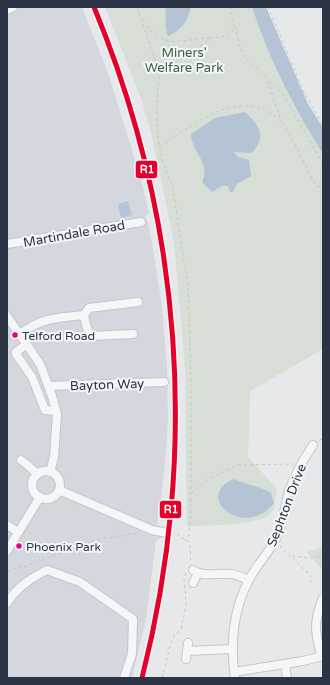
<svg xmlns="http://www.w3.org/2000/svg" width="330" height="685" viewBox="0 0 330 685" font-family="'Varela Round',sans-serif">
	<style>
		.built { fill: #d4d7dd }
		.green { fill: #d6ded6 }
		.water { fill: #b4c4d5 }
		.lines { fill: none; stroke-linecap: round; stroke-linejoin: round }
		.minor-casing { stroke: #c4c6c8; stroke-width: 10 }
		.path { stroke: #c5c6ca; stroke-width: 1; stroke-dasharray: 3 3; stroke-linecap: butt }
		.minor { stroke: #f5f6f7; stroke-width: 8 }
		.rail-1-casing { stroke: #f4f6f9; stroke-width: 8 }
		.rail-1 { stroke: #e4002b; stroke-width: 5 }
		.bus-dot { fill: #e5007d; stroke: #f4f6f9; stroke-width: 1.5 }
		.labels { text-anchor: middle; stroke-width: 4; stroke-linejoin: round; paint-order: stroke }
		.bus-label { font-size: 12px; fill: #2b3445; stroke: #f4f6f9; text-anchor: start }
		.park-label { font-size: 13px; fill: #3f6138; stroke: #f4f6f9 }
		.street-label { font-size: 13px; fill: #2b3445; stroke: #f4f6f9 }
		.line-badge { stroke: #f4f6f9; stroke-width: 1.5 }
		.badge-label { font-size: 11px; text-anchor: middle; font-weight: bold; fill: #fff }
	</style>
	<rect width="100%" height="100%" fill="#e6e8ea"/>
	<!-- built -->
	<path class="built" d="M 7,7 L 82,7 L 109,76 L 141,179 L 149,213 L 145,216 L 149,225 L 162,306 L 167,367 L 168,417 L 165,464 L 157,527 L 165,535 L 156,541 L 146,619 L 132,678 L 7,678 Z"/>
	<!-- green -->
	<g class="green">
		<path d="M 105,7 L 259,7 L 323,140 L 323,349 L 250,391 L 248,457 L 277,489 C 275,495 276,504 273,510 C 266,527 204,525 187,526 L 185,368 L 174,242 L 151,132 L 142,101 Z"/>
		<path d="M 323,547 L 323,571 L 307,552 Z"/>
	</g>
	<!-- water -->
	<g class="water">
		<path d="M 165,7 L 191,7 C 187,23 182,29 168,36 C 164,27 167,17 165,7 Z"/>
		<path d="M 252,7 L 266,7 L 308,104 L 323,128 L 323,154 C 294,108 269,59 252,7 Z"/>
		<path d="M 245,112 C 260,127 267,135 252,153 L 234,152 L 238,157 L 249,160 L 251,176 L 237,184 L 233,192 L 230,192 L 228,186 L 222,186 L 212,192 L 202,182 C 211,162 192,154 191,134 L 215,118 Z"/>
		<path d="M 128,201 L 132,215 L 121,218 L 118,204 Z"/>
		<path d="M 234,479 C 246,485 260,486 271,493 L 274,503 C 244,541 192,496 234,479 Z"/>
	</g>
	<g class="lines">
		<!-- minor casing -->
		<g class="minor-casing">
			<g id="minor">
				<path d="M 7,10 L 13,7"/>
				<path d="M 7,244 L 141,222"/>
				<path d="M 7,316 L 40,364 L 52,396 L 57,414 L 54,457 L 50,472"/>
				<path d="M 20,334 C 44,317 56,318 84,315"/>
				<path d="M 133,334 L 90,336 L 86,325 L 84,315 L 89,308 L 138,302"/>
				<path d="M 27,344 L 16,352 L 16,354 L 32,377 L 45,410 L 56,411"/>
				<path d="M 49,386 L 164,382"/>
				<path d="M 21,460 L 38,474"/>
				<circle cx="46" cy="485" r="14"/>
				<path d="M 59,490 L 152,530 L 167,533"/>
				<path d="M 7,525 L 18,532"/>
				<path d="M 7,551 L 40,497"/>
				<path d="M 193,570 C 209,581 229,566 248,581"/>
				<path d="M 193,583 L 198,573"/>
				<path d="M 7,603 C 18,586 30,579 47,570 L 80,582 L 133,619 L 132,654 L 124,678"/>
				<path d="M 187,651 L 231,649"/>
				<path d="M 321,656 C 315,632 313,622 323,598"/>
				<path d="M 186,659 L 188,643"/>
				<path d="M 285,664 L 287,678"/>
				<path d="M 234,672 L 303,661 L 323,656"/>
				<path d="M 235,678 C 230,645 233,609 249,580 C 257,564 270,552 277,536 C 283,522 285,506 289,491 C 295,474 303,460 313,445"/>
			</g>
		</g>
		<!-- path -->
		<g class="path">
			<path d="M 137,7 L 157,65 L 160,70 L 164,70 L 212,38 L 227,36 L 233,30 L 234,24 L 230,7"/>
			<path d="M 268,7 L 304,92 L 323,126"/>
			<path d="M 143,21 C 168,53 178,38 212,38"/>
			<path d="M 235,26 L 239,45 L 247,60 L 266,77 L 282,123"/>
			<path d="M 160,70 C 155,105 154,153 172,184 L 188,286 L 191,377 L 191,513 L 189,535 L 185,541"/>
			<path d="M 269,82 L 283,94 L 323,164"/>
			<path d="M 160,147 C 194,123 244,83 282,123 C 293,135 306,169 316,185 L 323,189"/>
			<path d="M 319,440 L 323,439"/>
			<path d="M 192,493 L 210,478 L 238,465 L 294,464"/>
			<path d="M 177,534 L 190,543 L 191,563"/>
			<path d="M 280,546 L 313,578 L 309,583"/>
			<path d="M 292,556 L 311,558 L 323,556"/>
			<path d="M 7,571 L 23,567 L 100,539 L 140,533"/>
			<path d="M 162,678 L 170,646 L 175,634 L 181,630 L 186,605 L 184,579 L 186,572"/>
		</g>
		<!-- minor -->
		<use href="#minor" class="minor"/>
		<!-- rail-1 casing -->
		<g class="rail-1-casing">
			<path id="rail-1" d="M 94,7 C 183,222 199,453 142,678"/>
		</g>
		<!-- rail-1 -->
		<use href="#rail-1" class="rail-1"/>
	</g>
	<!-- markers -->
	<g class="bus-dot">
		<circle cx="15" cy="335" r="3.5"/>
		<circle cx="19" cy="546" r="3.5"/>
	</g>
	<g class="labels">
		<!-- bus labels -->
		<g class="bus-label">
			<text x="22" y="340">Telford Road</text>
			<text x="26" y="551">Phoenix Park</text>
		</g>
		<!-- park labels -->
		<g class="park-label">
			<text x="184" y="57">Miners'<tspan x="184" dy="15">Welfare Park</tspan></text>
		</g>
		<!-- street labels -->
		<g class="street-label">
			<text transform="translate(74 233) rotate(-10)" y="5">Martindale Road</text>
			<text transform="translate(107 384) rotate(-2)" y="5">Bayton Way</text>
			<text transform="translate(286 505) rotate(-69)" y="5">Sephton Drive</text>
		</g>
	</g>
	<g class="line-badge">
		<rect x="135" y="160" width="23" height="19" rx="4" fill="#e4002b"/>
		<rect x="159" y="500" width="23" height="19" rx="4" fill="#e4002b"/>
	</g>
	<g class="badge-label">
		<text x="147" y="173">R1</text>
		<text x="171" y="513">R1</text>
	</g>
	<!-- border -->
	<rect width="330" height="685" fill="none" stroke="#2b3445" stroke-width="16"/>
</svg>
